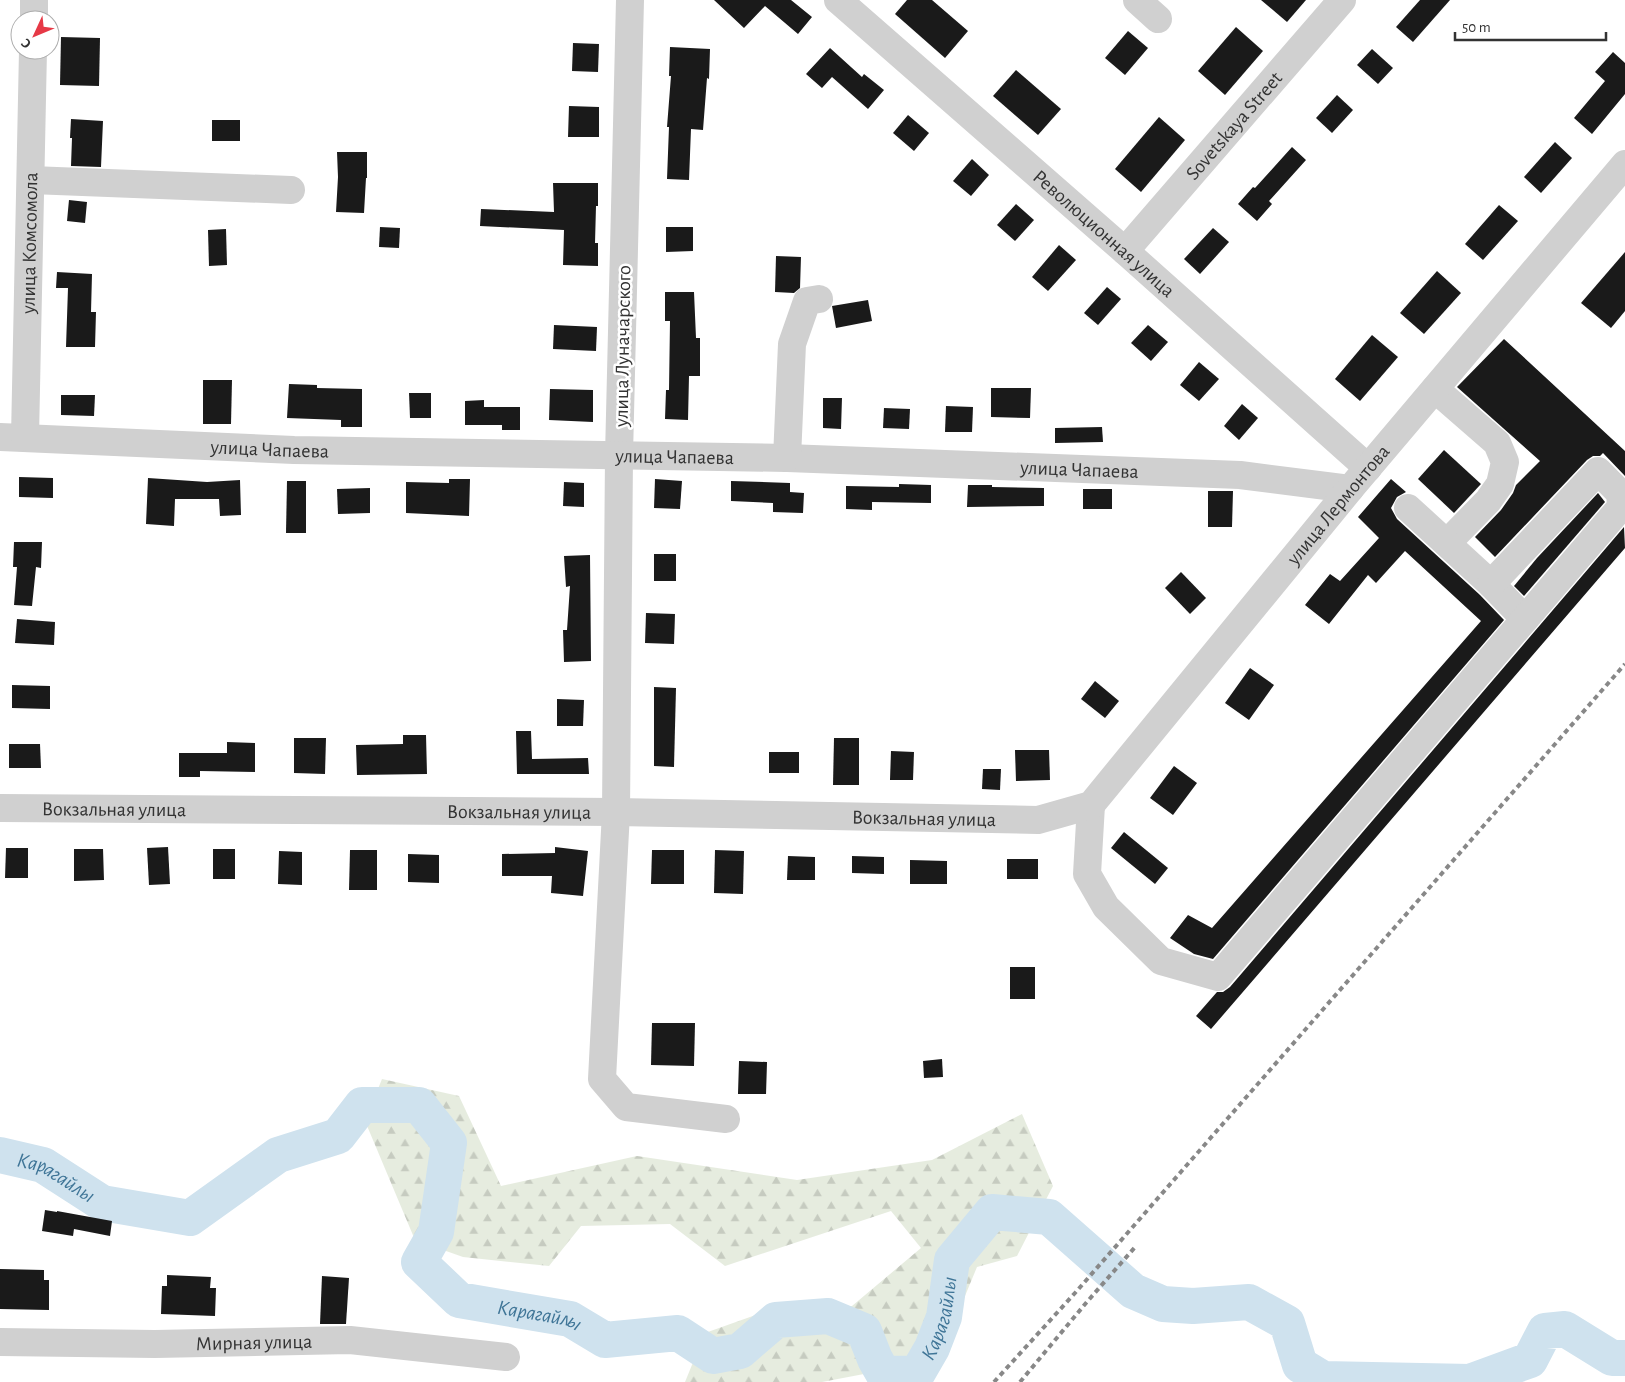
<svg xmlns="http://www.w3.org/2000/svg" width="1625" height="1382" viewBox="0 0 1625 1382" font-family="'Alegreya Sans',sans-serif">
	<style>
		.forest { fill: url(#forest-firs) }
		.lines { fill: none; stroke-linecap: round; stroke-linejoin: round }
		.river { stroke: #cfe2ee; stroke-width: 36 }
		.building { fill: #1a1a1a }
		.minor { stroke: #d0d0d0; stroke-width: 28 }
		.rail { stroke: #888; stroke-width: 4; stroke-dasharray: 5 4; stroke-linecap: butt }
		.labels { text-anchor: middle; stroke-width: 5; stroke-linejoin: round; paint-order: stroke }
		.street-label { font-size: 20px; fill: #333; stroke: #fff }
		.water-label { font-size: 21px; font-style: italic; fill: #3f7597; stroke: #fff }
	</style>
	<defs>
		<pattern id="forest-firs" width="22" height="20" patternUnits="userSpaceOnUse" patternTransform="scale(1.25)"><rect width="22" height="20" fill="#e6ecdf"/><path d="M5 1l3.5 6h-7zM16 11l3.5 6h-7z" fill="#c6cbc0"/></pattern>
	</defs>
	<rect width="100%" height="100%" fill="#fff"/>
	<!-- forest -->
	<path class="forest" d="M 382,1079 L 459,1096 L 501,1186 L 637,1156 L 797,1180 L 932,1160 L 1022,1114 L 1053,1186 L 1017,1256 L 977,1267 L 936,1366 L 864,1374 L 822,1382 L 685,1382 L 705,1333 L 767,1311 L 852,1306 L 921,1248 L 891,1211 L 725,1266 L 670,1224 L 581,1226 L 549,1266 L 463,1257 L 415,1240 L 365,1121 Z"/>
	<g class="lines">
		<!-- river -->
		<path class="river" id="s1" d="M 0,1155 L 43,1165 L 102,1203 L 190,1218 L 278,1155 L 338,1136 L 362,1105 L 419,1105 L 449,1143 L 436,1232 L 419,1262 L 459,1300 L 570,1319 L 605,1340 L 678,1333 L 713,1356 L 740,1351 L 776,1320 L 828,1316 L 864,1331 L 875,1359 L 883,1373 L 917,1374 L 932,1348 L 944,1317 L 952,1260 L 992,1212 L 1049,1217 L 1133,1291 L 1163,1304 L 1193,1306 L 1249,1302 L 1287,1323 L 1300,1365 L 1323,1379 L 1470,1382 L 1530,1360 L 1545,1331 L 1565,1329 L 1612,1358 L 1625,1358"/>
	</g>
	<!-- building -->
	<g class="building">
		<path d="M 714,0 L 791,0 L 812,17 L 798,34 L 765,6 L 744,28 Z"/>
		<path d="M 907,0 L 932,0 L 968,31 L 945,58 L 895,14 Z"/>
		<path d="M 1261,0 L 1306,0 L 1287,22 Z"/>
		<path d="M 1420,0 L 1450,0 L 1413,42 L 1396,27 Z"/>
		<path d="M 1236,27 L 1263,51 L 1225,95 L 1198,71 Z"/>
		<path d="M 1128,31 L 1148,48 L 1125,75 L 1105,58 Z"/>
		<path d="M 61,37 L 100,38 L 99,86 L 60,85 Z"/>
		<path d="M 573,43 L 599,44 L 598,72 L 572,71 Z"/>
		<path d="M 670,47 L 710,49 L 709,79 L 707,78 L 703,130 L 691,129 L 689,180 L 667,179 L 669,127 L 667,127 L 671,76 L 669,76 Z"/>
		<path d="M 830,48 L 862,77 L 864,74 L 884,90 L 868,109 L 832,77 L 822,88 L 806,74 Z"/>
		<path d="M 1372,49 L 1393,68 L 1378,84 L 1357,65 Z"/>
		<path d="M 1613,52 L 1625,63 L 1625,94 L 1592,134 L 1574,118 L 1605,81 L 1595,72 Z"/>
		<path d="M 1016,70 L 1061,109 L 1038,135 L 993,96 Z"/>
		<path d="M 1337,95 L 1353,110 L 1332,133 L 1316,118 Z"/>
		<path d="M 569,106 L 599,107 L 599,137 L 568,137 Z"/>
		<path d="M 908,115 L 929,133 L 914,151 L 893,133 Z"/>
		<path d="M 1159,117 L 1185,140 L 1141,192 L 1115,169 Z"/>
		<path d="M 71,119 L 103,121 L 101,167 L 71,166 L 72,138 L 70,138 Z"/>
		<rect x="212" y="120" width="28" height="21"/>
		<path d="M 1555,142 L 1572,158 L 1541,193 L 1524,177 Z"/>
		<path d="M 1292,147 L 1306,160 L 1269,201 L 1272,204 L 1257,221 L 1238,204 L 1253,187 L 1255,188 Z"/>
		<path d="M 337,152 L 367,152 L 367,178 L 366,178 L 364,213 L 336,212 L 338,177 Z"/>
		<path d="M 972,159 L 989,175 L 971,196 L 953,181 Z"/>
		<path d="M 553,183 L 598,183 L 598,206 L 596,206 L 595,243 L 598,243 L 598,266 L 563,265 L 564,230 L 480,226 L 481,209 L 554,212 Z"/>
		<path d="M 69,200 L 87,202 L 85,223 L 67,221 Z"/>
		<path d="M 1016,204 L 1034,220 L 1015,241 L 997,225 Z"/>
		<path d="M 1499,205 L 1518,221 L 1483,260 L 1465,244 Z"/>
		<path d="M 380,227 L 400,228 L 399,248 L 379,247 Z"/>
		<path d="M 666,227 L 693,227 L 693,251 L 666,252 Z"/>
		<path d="M 1213,228 L 1229,242 L 1200,274 L 1184,259 Z"/>
		<path d="M 226,229 L 227,265 L 209,266 L 208,230 Z"/>
		<path d="M 1059,245 L 1076,260 L 1048,291 L 1032,277 Z"/>
		<path d="M 1625,252 L 1625,311 L 1611,328 L 1581,303 Z"/>
		<path d="M 776,256 L 801,257 L 800,288 L 794,293 L 775,292 Z"/>
		<path d="M 1437,271 L 1461,293 L 1424,334 L 1400,313 Z"/>
		<path d="M 57,272 L 92,274 L 91,312 L 96,312 L 95,347 L 66,347 L 68,288 L 56,288 Z"/>
		<path d="M 1107,287 L 1121,299 L 1098,325 L 1084,313 Z"/>
		<path d="M 665,292 L 694,292 L 696,338 L 700,338 L 700,376 L 689,376 L 688,420 L 665,419 L 666,390 L 669,390 L 670,321 L 665,321 Z"/>
		<path d="M 868,300 L 872,321 L 836,328 L 832,306 Z"/>
		<path d="M 554,325 L 597,327 L 596,351 L 553,349 Z"/>
		<path d="M 1148,325 L 1168,342 L 1151,361 L 1131,343 Z"/>
		<path d="M 1372,335 L 1398,357 L 1360,401 L 1335,379 Z"/>
		<path d="M 1504,339 L 1625,451 L 1625,476 L 1603,453 L 1600,456 L 1593,456 L 1587,460 L 1495,557 L 1475,537 L 1501,510 L 1513,493 L 1516,485 L 1540,461 L 1457,387 Z"/>
		<path d="M 1199,362 L 1219,379 L 1199,401 L 1180,385 Z"/>
		<path d="M 203,380 L 232,380 L 231,424 L 203,424 Z"/>
		<path d="M 289,384 L 317,385 L 317,388 L 362,389 L 362,427 L 341,427 L 341,420 L 287,418 Z"/>
		<path d="M 991,388 L 1031,388 L 1030,418 L 991,417 Z"/>
		<path d="M 550,389 L 593,390 L 593,422 L 549,420 Z"/>
		<path d="M 409,393 L 431,393 L 431,418 L 410,418 Z"/>
		<path d="M 61,395 L 95,395 L 94,416 L 61,415 Z"/>
		<path d="M 823,398 L 842,398 L 841,429 L 823,428 Z"/>
		<path d="M 484,400 L 484,407 L 520,407 L 520,430 L 502,430 L 502,425 L 465,425 L 465,401 Z"/>
		<path d="M 1242,404 L 1258,418 L 1239,440 L 1224,426 Z"/>
		<path d="M 946,406 L 973,407 L 972,432 L 945,432 Z"/>
		<path d="M 884,408 L 910,409 L 909,429 L 883,428 Z"/>
		<path d="M 1102,427 L 1103,442 L 1055,443 L 1055,428 Z"/>
		<path d="M 1444,450 L 1481,484 L 1454,513 L 1418,479 Z"/>
		<path d="M 19,477 L 53,478 L 53,498 L 19,497 Z"/>
		<path d="M 148,478 L 207,482 L 240,480 L 241,515 L 220,516 L 219,499 L 175,499 L 174,526 L 146,524 Z"/>
		<path d="M 449,479 L 470,479 L 469,516 L 406,513 L 406,482 L 449,483 Z"/>
		<path d="M 655,479 L 682,481 L 680,509 L 654,508 Z"/>
		<path d="M 1391,479 L 1406,492 L 1397,497 L 1391,508 L 1397,519 L 1480,595 L 1504,620 L 1213,959 L 1194,954 L 1170,938 L 1188,915 L 1212,928 L 1481,621 L 1405,551 L 1376,583 L 1368,575 L 1329,624 L 1305,605 L 1330,574 L 1340,581 L 1379,538 L 1358,517 Z"/>
		<path d="M 287,481 L 306,481 L 306,533 L 286,533 Z"/>
		<path d="M 731,481 L 790,483 L 790,492 L 804,493 L 803,513 L 773,512 L 773,503 L 731,501 Z"/>
		<path d="M 564,482 L 584,483 L 584,507 L 563,506 Z"/>
		<path d="M 899,484 L 931,485 L 931,503 L 872,502 L 872,510 L 846,509 L 846,486 L 899,487 Z"/>
		<path d="M 968,485 L 992,485 L 992,487 L 1044,488 L 1044,506 L 967,507 Z"/>
		<path d="M 370,488 L 370,513 L 338,514 L 337,489 Z"/>
		<rect x="1083" y="489" width="29" height="20"/>
		<path d="M 1208,491 L 1233,491 L 1232,527 L 1208,527 Z"/>
		<path d="M 1598,493 L 1605,502 L 1524,596 L 1514,586 L 1537,558 Z"/>
		<path d="M 1624,527 L 1625,548 L 1211,1029 L 1196,1016 L 1217,992 L 1223,992 L 1230,987 Z"/>
		<path d="M 14,542 L 42,542 L 41,568 L 36,567 L 32,606 L 14,605 L 17,567 L 13,567 Z"/>
		<rect x="654" y="554" width="22" height="27"/>
		<path d="M 590,555 L 591,661 L 564,662 L 563,630 L 567,630 L 570,586 L 566,587 L 564,556 Z"/>
		<path d="M 1181,572 L 1206,598 L 1190,614 L 1165,588 Z"/>
		<path d="M 646,613 L 675,614 L 674,644 L 645,643 Z"/>
		<path d="M 17,619 L 55,622 L 54,645 L 15,643 Z"/>
		<path d="M 1250,668 L 1274,685 L 1249,720 L 1225,703 Z"/>
		<path d="M 1095,681 L 1119,701 L 1105,718 L 1081,699 Z"/>
		<path d="M 12,685 L 50,686 L 50,709 L 12,708 Z"/>
		<path d="M 654,687 L 676,688 L 674,767 L 654,766 Z"/>
		<path d="M 557,699 L 584,700 L 583,726 L 557,726 Z"/>
		<path d="M 516,731 L 531,731 L 532,759 L 588,758 L 589,774 L 517,774 Z"/>
		<path d="M 403,735 L 426,735 L 427,774 L 357,775 L 356,745 L 403,744 Z"/>
		<path d="M 294,738 L 326,738 L 325,774 L 294,773 Z"/>
		<path d="M 834,738 L 859,738 L 859,785 L 833,785 Z"/>
		<path d="M 227,742 L 255,743 L 255,772 L 200,771 L 200,777 L 179,777 L 179,753 L 227,753 Z"/>
		<path d="M 9,744 L 40,744 L 41,768 L 9,768 Z"/>
		<path d="M 1015,750 L 1049,750 L 1050,780 L 1016,781 Z"/>
		<path d="M 891,751 L 914,752 L 913,780 L 890,780 Z"/>
		<rect x="769" y="752" width="30" height="21"/>
		<path d="M 1174,766 L 1197,783 L 1173,815 L 1150,798 Z"/>
		<path d="M 983,769 L 1001,769 L 1000,790 L 982,789 Z"/>
		<path d="M 1124,832 L 1168,868 L 1155,884 L 1111,848 Z"/>
		<path d="M 168,847 L 170,884 L 149,885 L 147,848 Z"/>
		<path d="M 555,847 L 588,851 L 583,896 L 551,893 L 552,876 L 502,876 L 502,854 L 555,853 Z"/>
		<path d="M 6,848 L 28,848 L 28,878 L 5,878 Z"/>
		<path d="M 74,849 L 103,849 L 104,880 L 74,881 Z"/>
		<rect x="213" y="849" width="22" height="30"/>
		<path d="M 350,850 L 377,850 L 377,890 L 349,890 Z"/>
		<path d="M 652,850 L 684,850 L 684,884 L 651,884 Z"/>
		<path d="M 715,850 L 744,851 L 743,894 L 714,893 Z"/>
		<path d="M 279,851 L 302,852 L 302,885 L 278,884 Z"/>
		<path d="M 408,854 L 439,855 L 439,883 L 408,882 Z"/>
		<path d="M 788,856 L 815,857 L 815,880 L 787,880 Z"/>
		<path d="M 852,856 L 884,857 L 884,874 L 852,873 Z"/>
		<rect x="1007" y="859" width="31" height="20"/>
		<path d="M 910,860 L 947,861 L 947,884 L 910,884 Z"/>
		<rect x="1010" y="967" width="25" height="32"/>
		<path d="M 652,1023 L 695,1023 L 694,1066 L 651,1065 Z"/>
		<path d="M 942,1059 L 943,1077 L 924,1078 L 923,1061 Z"/>
		<path d="M 739,1061 L 767,1062 L 766,1094 L 738,1094 Z"/>
		<path d="M 45,1210 L 57,1212 L 57,1211 L 112,1221 L 110,1236 L 74,1229 L 73,1236 L 42,1231 Z"/>
		<path d="M 0,1269 L 44,1270 L 44,1280 L 49,1280 L 49,1310 L 0,1309 Z"/>
		<path d="M 167,1275 L 211,1277 L 210,1288 L 216,1288 L 215,1316 L 161,1314 L 162,1286 L 167,1286 Z"/>
		<path d="M 322,1276 L 349,1278 L 346,1324 L 320,1324 Z"/>
	</g>
	<g class="lines">
		<!-- minor -->
		<g class="minor">
			<path d="M 630,0 L 619,456 L 616,812 L 602,1079 L 626,1107 L 726,1119"/>
			<path id="s2" d="M 838,0 L 1125,251 L 1368,468"/>
			<path d="M 1137,0 L 1158,19"/>
			<path d="M 34,20 L 34,0"/>
			<path d="M 31,180 L 291,190"/>
			<path id="s3" d="M 1125,251 L 1342,0"/>
			<path d="M 1435,389 L 1497,443 L 1505,462 L 1500,484 L 1488,501 L 1447,543"/>
			<path id="s4" d="M 0,437 L 294,450 L 787,458 L 1240,475 L 1350,489"/>
			<path id="s5" d="M 25,437 L 33,50"/>
			<path d="M 787,458 L 792,344 L 807,301 L 819,299"/>
			<path d="M 1408,508 L 1491,584 L 1525,619"/>
			<path d="M 1091,805 L 1087,874 L 1106,907 L 1161,961 L 1218,977 L 1621,507 L 1620,493 L 1598,471 L 1491,584"/>
			<path id="s6" d="M 0,808 L 616,812 L 1038,820 L 1091,805 L 1350,489 L 1625,164"/>
			<path id="s7" d="M 0,1342 L 155,1344 L 350,1340 L 506,1357"/>
		</g>
		<!-- rail -->
		<g class="rail">
			<path d="M 994,1382 L 1075,1293 L 1625,664"/>
			<path d="M 1020,1382 L 1086,1303 L 1136,1246"/>
		</g>
	</g>
	<g class="labels">
		<!-- street labels -->
		<g class="street-label">
			<text dy="7" stroke="none"><textPath href="#s3" startOffset="166">Sovetskaya Street</textPath></text>
			<text dy="7" stroke="none"><textPath href="#s2" startOffset="354">Революционная улица</textPath></text>
			<text dy="7" stroke="none"><textPath href="#s5" startOffset="194">улица Комсомола</textPath></text>
			<text transform="translate(622 346) rotate(-89)" y="7">улица Луначарского</text>
			<text dy="7" stroke="none"><textPath href="#s4" startOffset="270">улица Чапаева</textPath></text>
			<text dy="7" stroke="none"><textPath href="#s4" startOffset="675">улица Чапаева</textPath></text>
			<text dy="7" stroke="none"><textPath href="#s4" startOffset="1080">улица Чапаева</textPath></text>
			<text dy="7" stroke="none"><textPath href="#s6" startOffset="1482">улица Лермонтова</textPath></text>
			<text dy="7" stroke="none"><textPath href="#s6" startOffset="114">Вокзальная улица</textPath></text>
			<text dy="7" stroke="none"><textPath href="#s6" startOffset="519">Вокзальная улица</textPath></text>
			<text dy="7" stroke="none"><textPath href="#s6" startOffset="924">Вокзальная улица</textPath></text>
			<text dy="7" stroke="none"><textPath href="#s7" startOffset="254">Мирная улица</textPath></text>
		</g>
		<!-- water labels -->
		<g class="water-label">
			<text dy="7" stroke="none"><textPath href="#s1" startOffset="61">Карагайлы</textPath></text>
			<text dy="7" stroke="none"><textPath href="#s1" startOffset="1275">Карагайлы</textPath></text>
			<text dy="7" stroke="none"><textPath href="#s1" startOffset="781">Карагайлы</textPath></text>
		</g>
	</g>
	<!-- north arrow -->
	<g transform="translate(35 35) rotate(226)"><circle r="24" fill="#ffffff" stroke="#adadad"/>
	<path d="M0-4L9 19L0 12L-9 19Z" fill="#e63946"/>
	<text y="-8" font-size="14" font-weight="bold" text-anchor="middle" fill="#333333">С</text>
	</g>
	<!-- scale -->
	<path d="M1455 32v8h151v-8" fill="none" stroke="#333333" stroke-width="2.5"/>
	<text x="1462" y="32" font-size="15" fill="#333333" stroke="#ffffff" stroke-width="4" paint-order="stroke">50 m</text>
</svg>
